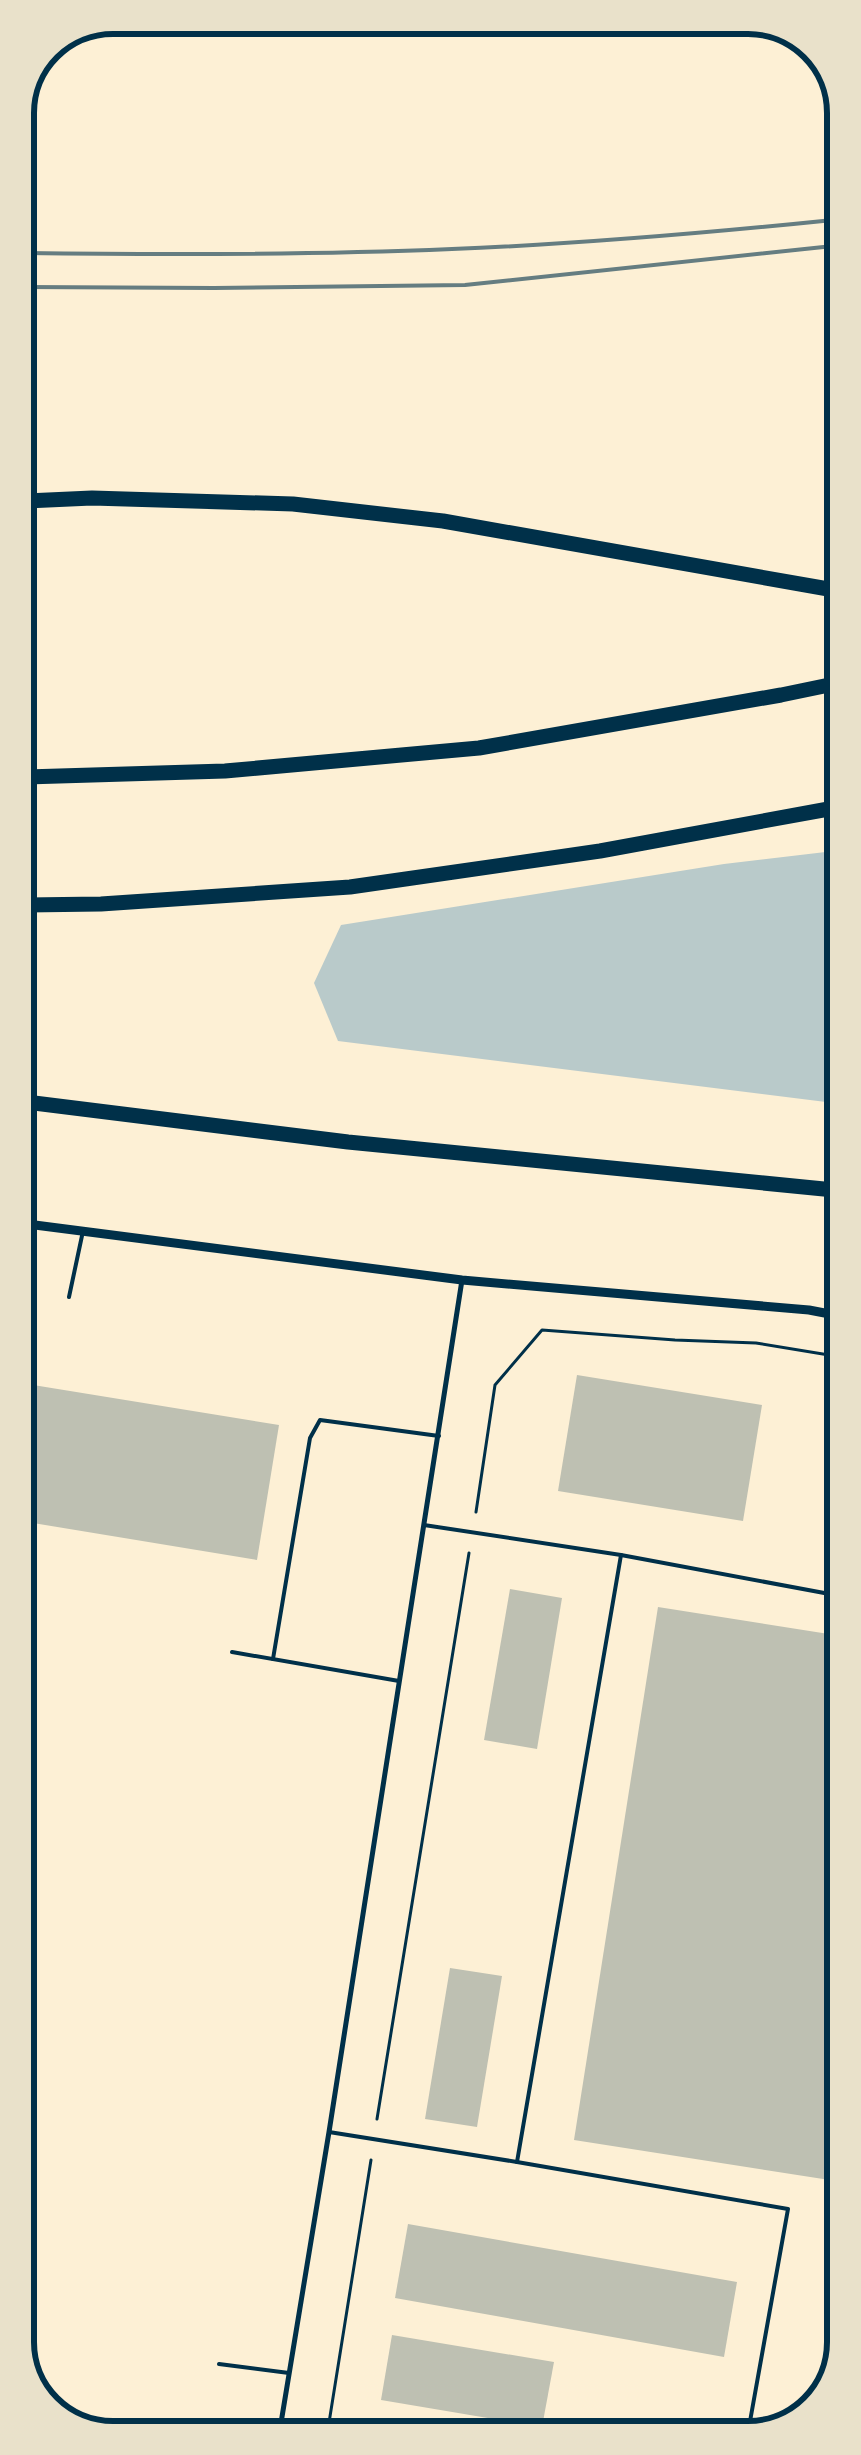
<svg xmlns="http://www.w3.org/2000/svg" width="861" height="2455" viewBox="0 0 861 2455" font-family="Manrope,sans-serif">
	<style>
		.green { fill: #b9caca }
		.building { fill: #bec0b2 }
		.lines { fill: none; stroke-linecap: round; stroke-linejoin: round }
		.path { stroke: #003049; stroke-width: 3 }
		.service { stroke: #003049; stroke-width: 4 }
		.minor { stroke: #003049; stroke-width: 5 }
		.tertiary { stroke: #003049; stroke-width: 9 }
		.motorway { stroke: #003049; stroke-width: 15 }
		.rail { stroke: #657d81; stroke-width: 4 }
		.rim { fill: none; stroke: #003049; stroke-width: 6 }
	</style>
	<rect width="100%" height="100%" fill="#fdf0d5"/>
	<!-- green -->
	<path class="green" d="M 834,851 L 834,1103 L 338,1041 L 314,983 L 341,925 L 724,864 Z"/>
	<!-- building -->
	<g class="building">
		<path d="M 577,1375 L 762,1405 L 743,1521 L 558,1491 Z"/>
		<path d="M 27,1384 L 279,1425 L 257,1560 L 27,1522 Z"/>
		<path d="M 510,1589 L 562,1598 L 537,1749 L 484,1740 Z"/>
		<path d="M 658,1607 L 835,1635 L 836,2181 L 574,2140 Z"/>
		<path d="M 450,1968 L 502,1976 L 477,2127 L 425,2119 Z"/>
		<path d="M 408,2224 L 737,2282 L 724,2357 L 395,2298 Z"/>
		<path d="M 392,2335 L 554,2362 L 542,2427 L 381,2400 Z"/>
	</g>
	<g class="lines">
		<!-- path -->
		<g class="path">
			<path d="M 476,1512 L 495,1385 L 542,1330 L 675,1340 L 756,1343 L 835,1356"/>
			<path d="M 377,2119 L 469,1553"/>
			<path d="M 328,2429 L 371,2160"/>
		</g>
		<!-- service -->
		<g class="service">
			<path d="M 69,1297 L 83,1231"/>
			<path d="M 424,1525 L 621,1555 L 517,2162"/>
			<path d="M 621,1555 L 835,1595"/>
			<path d="M 232,1652 L 399,1681"/>
			<path d="M 273,1659 L 310,1438 L 320,1420 L 439,1436"/>
			<path d="M 329,2132 L 517,2162 L 788,2209 L 749,2427"/>
			<path d="M 219,2364 L 289,2373"/>
		</g>
		<!-- minor -->
		<path class="minor" d="M 280,2429 L 329,2132 L 462,1280"/>
		<!-- tertiary -->
		<path class="tertiary" d="M 27,1224 L 462,1280 L 809,1310 L 835,1315"/>
		<!-- motorway -->
		<g class="motorway">
			<path d="M 26,501 L 92,498 L 293,504 L 443,521 L 834,590"/>
			<path d="M 26,777 L 225,771 L 479,748 L 781,695 L 834,684"/>
			<path d="M 26,905 L 101,904 L 350,887 L 600,851 L 834,808"/>
			<path d="M 26,1102 L 348,1142 L 834,1190"/>
		</g>
		<!-- rail -->
		<g class="rail">
			<path d="M 25,253 C 168,255 310,255 452,249 C 579,244 707,233 833,220"/>
			<path d="M 25,287 L 214,288 L 465,285 L 833,246"/>
		</g>
	</g>
	<!-- crop -->
	<path d="M0 0H861V2455H0ZM113 34H748A79 79 0 0 1 827 113V2342A79 79 0 0 1 748 2421H113A79 79 0 0 1 34 2342V113A79 79 0 0 1 113 34Z" fill="#e9e1ca" fill-rule="evenodd"/>
	<path class="rim" d="M113 34H748A79 79 0 0 1 827 113V2342A79 79 0 0 1 748 2421H113A79 79 0 0 1 34 2342V113A79 79 0 0 1 113 34Z"/>
</svg>
